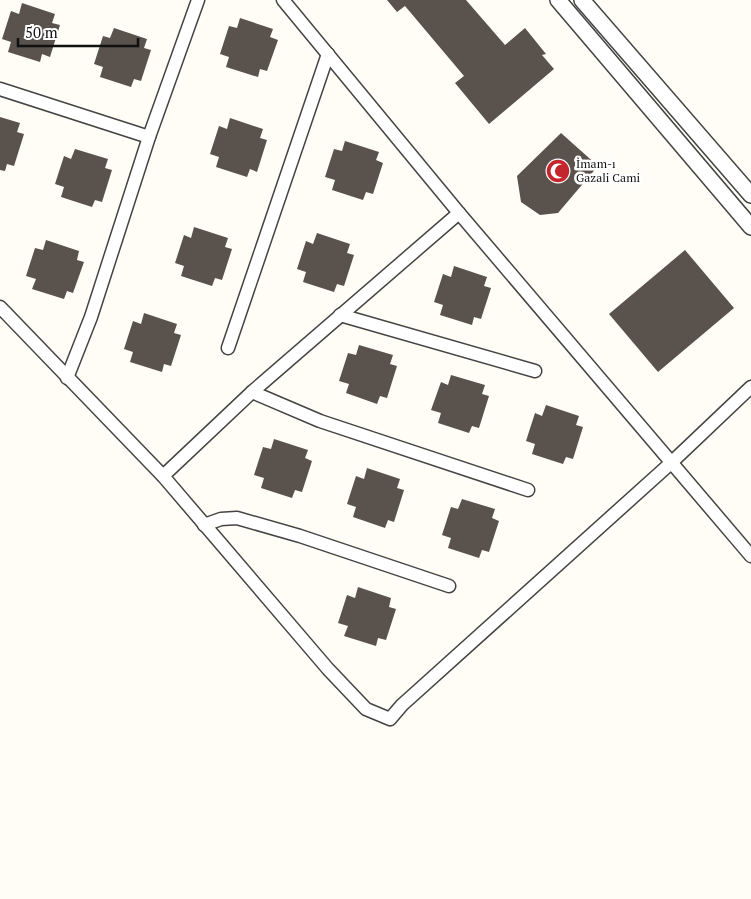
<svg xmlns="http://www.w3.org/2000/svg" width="751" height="899" viewBox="0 0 751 899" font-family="'PT Serif',serif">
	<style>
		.building { fill: #5a524d }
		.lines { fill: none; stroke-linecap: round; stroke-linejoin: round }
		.minor-casing { stroke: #444; stroke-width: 15 }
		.tertiary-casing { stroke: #444; stroke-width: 18 }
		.minor { stroke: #fff; stroke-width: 12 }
		.tertiary { stroke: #fff; stroke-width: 15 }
		.labels { text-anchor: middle; stroke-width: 5; stroke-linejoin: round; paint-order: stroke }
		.poi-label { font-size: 12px; fill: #111; stroke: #fff; text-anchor: start }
	</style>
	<rect width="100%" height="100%" fill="#fffdf5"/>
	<!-- building -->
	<g class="building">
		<path d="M 387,0 L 466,0 L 505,45 L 525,28 L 546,54 L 542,55 L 554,69 L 489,124 L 455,83 L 464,76 L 405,6 L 397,12 Z"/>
		<path d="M 22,3 L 55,14 L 52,23 L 60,25 L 50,57 L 42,54 L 40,62 L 8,52 L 11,42 L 2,39 L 11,11 L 19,14 Z"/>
		<path d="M 240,18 L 273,29 L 270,37 L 278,40 L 267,71 L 260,69 L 258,77 L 226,67 L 229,57 L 220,54 L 229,26 L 237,28 Z"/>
		<path d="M 114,28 L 147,39 L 144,48 L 151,50 L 141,81 L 134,79 L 131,87 L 100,77 L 103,67 L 94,64 L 103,36 L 110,38 Z"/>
		<path d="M 0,117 L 20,123 L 17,132 L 24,134 L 14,166 L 7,164 L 5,171 L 0,170 Z"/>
		<path d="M 230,118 L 263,129 L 260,138 L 267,140 L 257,172 L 250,169 L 247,177 L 216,167 L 219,157 L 210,154 L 219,126 L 227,129 Z"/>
		<path d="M 561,133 L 598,166 L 558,213 L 540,215 L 521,202 L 517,176 Z"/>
		<path d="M 345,141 L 379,152 L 376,160 L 383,163 L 373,194 L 366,192 L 363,200 L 332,190 L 335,180 L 325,177 L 334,149 L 342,151 Z"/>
		<path d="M 75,149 L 108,159 L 105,168 L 112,170 L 102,202 L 95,200 L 92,207 L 61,197 L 64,187 L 55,184 L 64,156 L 71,159 Z"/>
		<path d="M 194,227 L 228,238 L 225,247 L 232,249 L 222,280 L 215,278 L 212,286 L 181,276 L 184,266 L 175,263 L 184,235 L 191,238 Z"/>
		<path d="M 317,233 L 350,244 L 347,253 L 354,255 L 344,286 L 337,284 L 334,292 L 303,282 L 306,272 L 297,269 L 306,241 L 313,244 Z"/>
		<path d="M 46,240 L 79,251 L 77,260 L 84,262 L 73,293 L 67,291 L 64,299 L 32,289 L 36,279 L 26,276 L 35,248 L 43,250 Z"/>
		<path d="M 685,250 L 734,308 L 658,372 L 609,314 Z"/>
		<path d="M 454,266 L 487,277 L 484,286 L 491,288 L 481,319 L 474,317 L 472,325 L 440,315 L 443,305 L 434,302 L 443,274 L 451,277 Z"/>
		<path d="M 144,313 L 177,324 L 174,333 L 181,335 L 171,366 L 164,364 L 162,372 L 130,362 L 133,352 L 124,349 L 133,321 L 141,324 Z"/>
		<path d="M 359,345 L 393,355 L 390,364 L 397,366 L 387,398 L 380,396 L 377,404 L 346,393 L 349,384 L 339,381 L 348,353 L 356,355 Z"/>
		<path d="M 451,375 L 485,385 L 482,394 L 489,396 L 479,428 L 472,426 L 469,433 L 438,423 L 441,413 L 431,410 L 441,382 L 448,385 Z"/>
		<path d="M 546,405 L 579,416 L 576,425 L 583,427 L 573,459 L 566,457 L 563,464 L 532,454 L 535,444 L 526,441 L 535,413 L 542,416 Z"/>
		<path d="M 274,439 L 308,450 L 305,458 L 312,461 L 302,492 L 295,490 L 292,498 L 261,488 L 264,478 L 254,475 L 263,447 L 271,449 Z"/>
		<path d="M 367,468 L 400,479 L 397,488 L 404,490 L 394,522 L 388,520 L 385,528 L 353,517 L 356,507 L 347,504 L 356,476 L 364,479 Z"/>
		<path d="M 462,499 L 495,509 L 492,518 L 499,521 L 489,552 L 482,550 L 479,558 L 448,548 L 451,538 L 442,535 L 451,507 L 458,509 Z"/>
		<path d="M 358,587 L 391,598 L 389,607 L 396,609 L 386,640 L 378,638 L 376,646 L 344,636 L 348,626 L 338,623 L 347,595 L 355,598 Z"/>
	</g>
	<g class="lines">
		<!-- minor casing -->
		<g class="minor-casing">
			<g id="minor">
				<path d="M 283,0 L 459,213 L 751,556"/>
				<path d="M 0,89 L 149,137"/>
				<path d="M 0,307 L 163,476 L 328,669 L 366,709 L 390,719 L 402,705 L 672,462 L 751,387"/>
				<path d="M 340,315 L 535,371"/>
				<path d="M 228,348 L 328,54"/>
				<path d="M 67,378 L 91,317 L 149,137 L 198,0"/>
				<path d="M 252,392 L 320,421 L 528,490"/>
				<path d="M 163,476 L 252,392 L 459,213"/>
				<path d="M 204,525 L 221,519 L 237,518 L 300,536 L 449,586"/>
			</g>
		</g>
		<!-- tertiary casing -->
		<g class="tertiary-casing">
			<g id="tertiary">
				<path d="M 558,0 L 751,227"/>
				<path d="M 582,0 L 751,195"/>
			</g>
		</g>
		<!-- minor -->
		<use href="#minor" class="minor"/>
		<!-- tertiary -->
		<use href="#tertiary" class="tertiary"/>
	</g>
	<!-- icons -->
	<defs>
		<g id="mosque-disc" transform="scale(1.25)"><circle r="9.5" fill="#c4262e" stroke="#fff"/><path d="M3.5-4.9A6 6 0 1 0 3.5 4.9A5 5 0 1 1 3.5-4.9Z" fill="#fff"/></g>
	</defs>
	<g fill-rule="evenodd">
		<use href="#mosque-disc" x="558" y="171"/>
	</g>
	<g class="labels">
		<!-- poi labels -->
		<g class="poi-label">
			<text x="576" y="168">İmam-ı<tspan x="576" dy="14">Gazali Cami</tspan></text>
		</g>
	</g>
	<!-- scale -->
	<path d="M18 38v8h120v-8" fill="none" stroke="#111111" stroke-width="2.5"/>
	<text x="25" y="38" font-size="15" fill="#111111" stroke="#ffffff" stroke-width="4" paint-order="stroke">50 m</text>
</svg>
